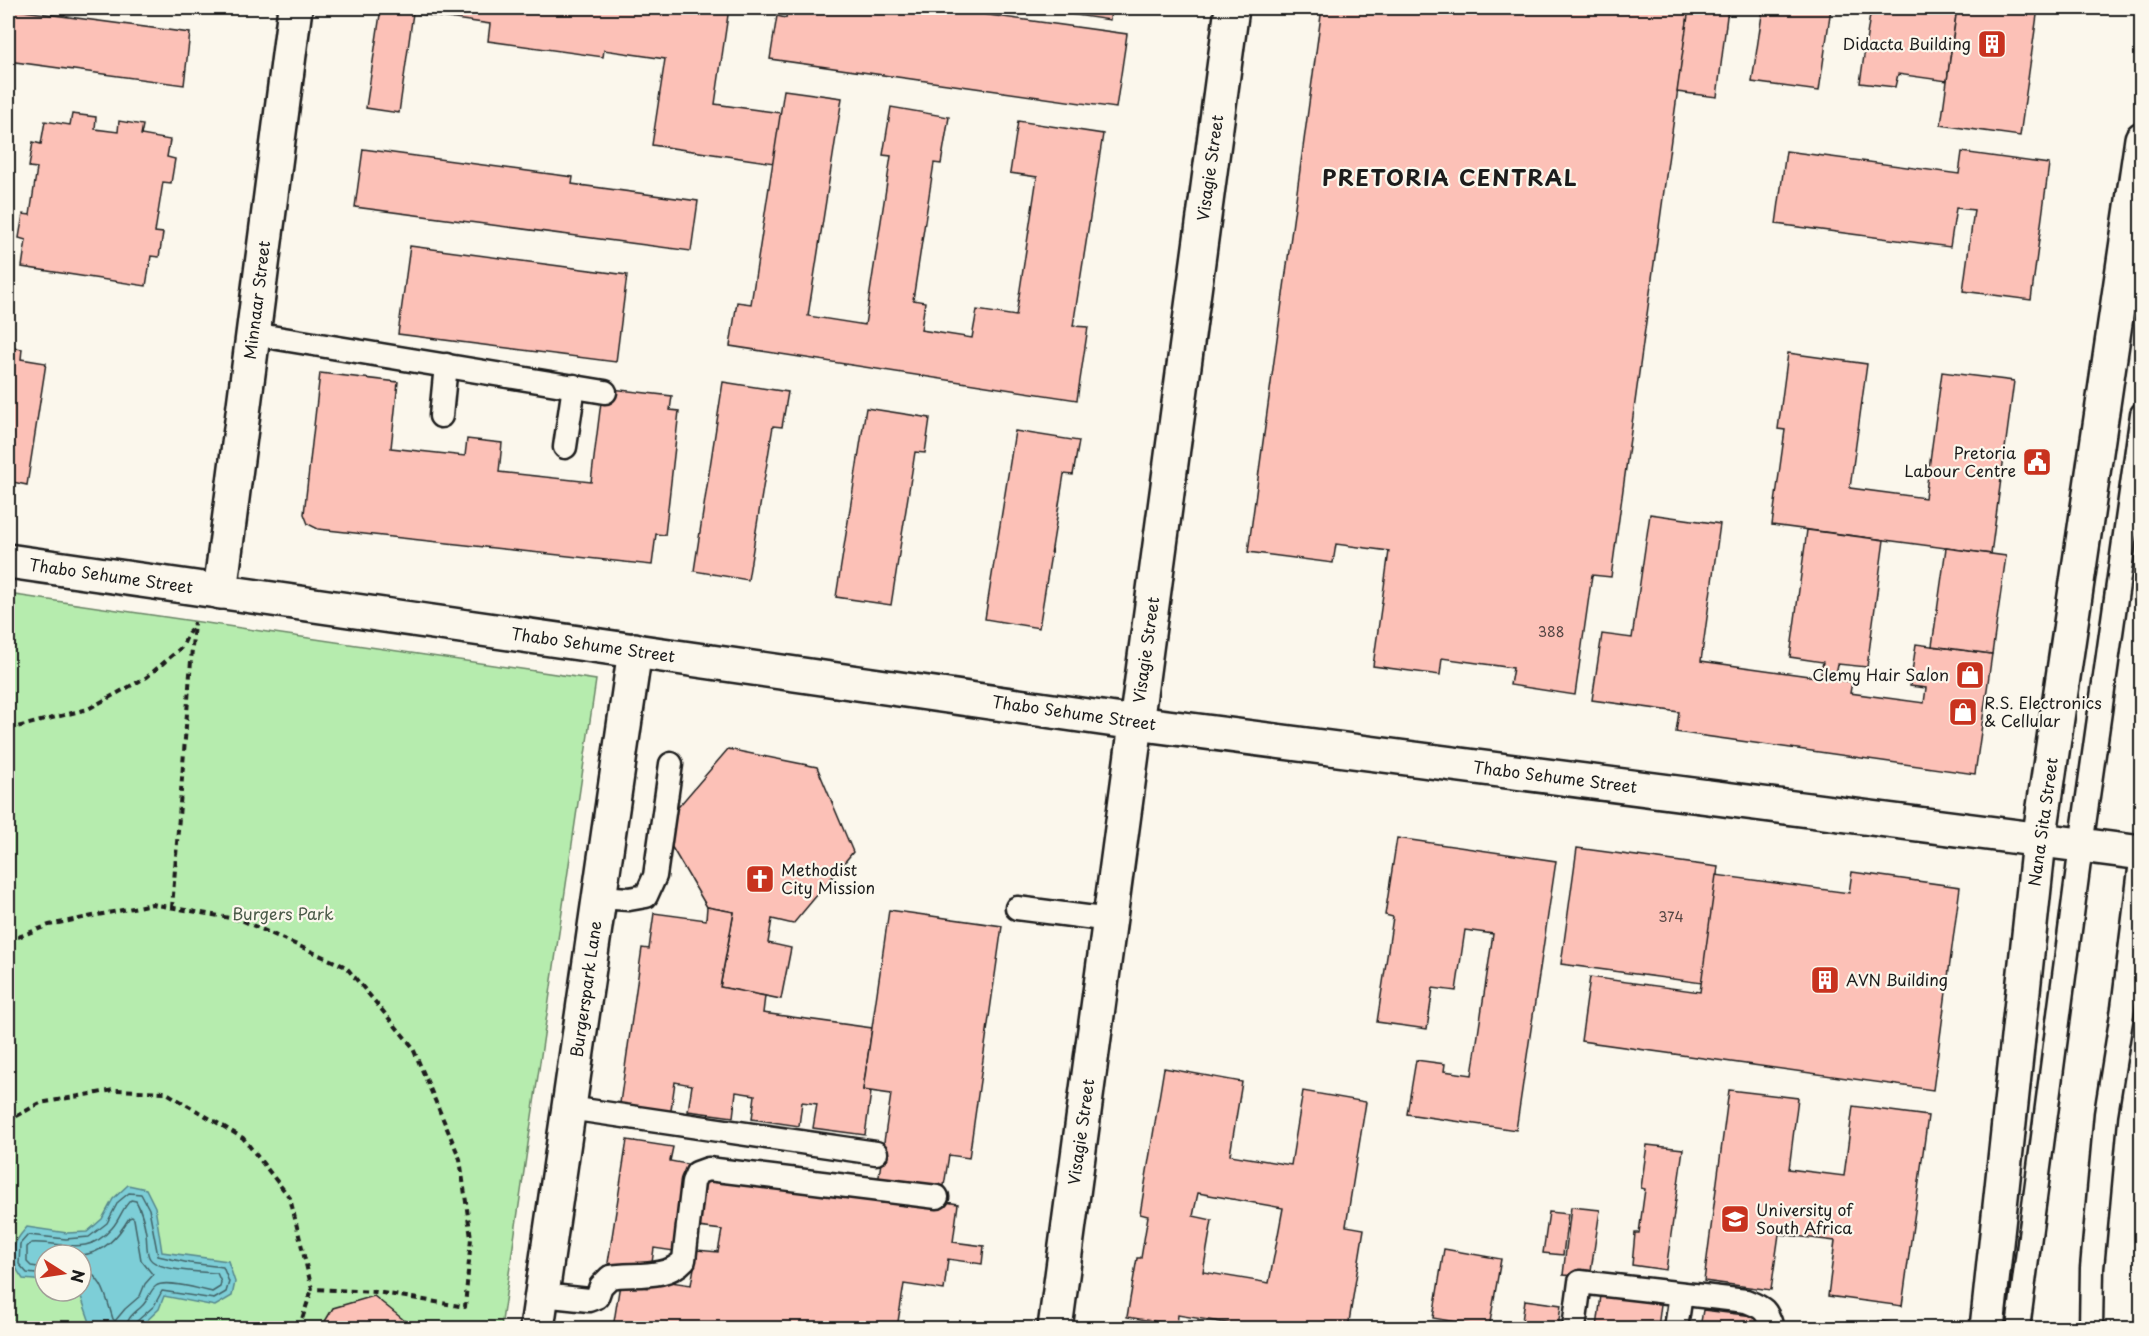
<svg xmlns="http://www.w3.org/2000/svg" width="2149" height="1336" viewBox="0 0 2149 1336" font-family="'Playpen Sans',sans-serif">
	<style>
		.green { fill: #b6ecae; stroke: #698465; stroke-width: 1.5; fill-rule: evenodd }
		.water { fill: #7dced7; stroke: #56878c; stroke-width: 1.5 }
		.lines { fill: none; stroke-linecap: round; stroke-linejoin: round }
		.shore { stroke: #436367; stroke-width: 1.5 }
		.building { fill: #fcc1b7; stroke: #1c1c1c; stroke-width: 1.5; fill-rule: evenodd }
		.lane-casing { stroke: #1c1c1c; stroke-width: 27 }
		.street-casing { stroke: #1c1c1c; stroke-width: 38 }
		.secondary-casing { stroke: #1c1c1c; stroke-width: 38 }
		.primary-casing { stroke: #1c1c1c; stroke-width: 38 }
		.path { stroke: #1c1c1c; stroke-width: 4; stroke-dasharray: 6 4.5; stroke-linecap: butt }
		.lane { stroke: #fbf7ec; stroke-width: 22 }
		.street { stroke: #fbf7ec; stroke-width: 33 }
		.secondary { stroke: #fbf7ec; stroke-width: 33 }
		.primary { stroke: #fbf7ec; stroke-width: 33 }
		.labels { text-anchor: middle; stroke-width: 4.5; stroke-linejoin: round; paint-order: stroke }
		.number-label { font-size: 14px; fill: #544543 }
		.poi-label { font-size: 16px; fill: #1c1c1c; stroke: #fbf7ec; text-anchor: start }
		.street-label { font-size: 16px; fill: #1c1c1c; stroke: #fbf7ec }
		.park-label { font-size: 16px; fill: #4a5a48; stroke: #fbf7ec }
		.district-label { font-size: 22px; font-weight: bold; letter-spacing: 1.5px; fill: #1c1c1c; stroke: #fbf7ec }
	</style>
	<rect width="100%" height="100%" fill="#fbf7ec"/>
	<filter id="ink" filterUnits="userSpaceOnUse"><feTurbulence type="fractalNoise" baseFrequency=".0167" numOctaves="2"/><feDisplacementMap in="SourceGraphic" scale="12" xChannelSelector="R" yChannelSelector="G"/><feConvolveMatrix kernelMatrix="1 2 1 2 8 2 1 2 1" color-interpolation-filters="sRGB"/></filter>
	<g filter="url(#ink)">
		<!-- green -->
		<path class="green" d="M 8,594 L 596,680 L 501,1328 L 8,1328 ZM 45,1255 L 81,1255 L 81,1291 L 45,1291 Z"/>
		<!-- water -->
		<path class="water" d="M 128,1185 L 146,1189 L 155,1207 L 162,1252 L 228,1261 L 235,1282 L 232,1296 L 215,1306 L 164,1296 L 159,1309 L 139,1328 L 92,1328 L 79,1291 L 81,1291 L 81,1255 L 45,1255 L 45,1281 L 23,1279 C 7,1257 9,1247 27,1227 L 67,1233 L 87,1232 L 102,1219 L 113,1199 Z"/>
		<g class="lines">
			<!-- shore -->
			<g class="shore">
				<path d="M 81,1255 C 104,1253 118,1237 129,1218 L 132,1217 L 134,1219 L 141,1260 L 153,1275 L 145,1284 L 140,1296 L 125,1309 L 115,1321 L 113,1319 C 107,1301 103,1274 81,1269"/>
				<path d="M 45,1268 L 31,1266 L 27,1262 L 27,1247 L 31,1243 C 63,1241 86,1258 112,1228 C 120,1219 122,1208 131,1200 L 136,1201 C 142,1211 144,1222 146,1233 C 147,1240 146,1250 149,1257 C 155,1271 202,1272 217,1273 L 221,1282 L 220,1287 L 212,1292 C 200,1289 165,1279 156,1286 C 149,1291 149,1300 142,1306 C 135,1313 127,1317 126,1328"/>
				<path d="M 45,1275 L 27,1273 L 19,1264 L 20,1244 L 28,1235 L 66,1239 L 89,1237 L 107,1223 L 118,1202 L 129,1193 L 141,1194 L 149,1209 L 158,1256 L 189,1263 L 223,1267 L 229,1282 L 226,1292 L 214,1299 L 162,1291 L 154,1306 L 136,1322 L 134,1328"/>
			</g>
		</g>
		<!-- building -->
		<g class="building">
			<path d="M 381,8 L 729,8 L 715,104 L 781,113 L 774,163 L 652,145 L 665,59 L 604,50 L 603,57 L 488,41 L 490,24 L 413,13 L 399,113 L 366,108 Z"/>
			<path d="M 787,8 L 938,8 L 1127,34 L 1116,108 L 770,59 L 777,16 L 786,18 Z"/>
			<path d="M 1028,8 L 1111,8 L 1110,20 Z"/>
			<path d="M 1322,8 L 1689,8 L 1611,577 L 1592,575 L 1575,695 L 1510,685 L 1513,668 L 1442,658 L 1440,675 L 1373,666 L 1389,551 L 1336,544 L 1333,563 L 1248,552 Z"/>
			<path d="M 1689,8 L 1728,8 L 1717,97 L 1677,92 Z"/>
			<path d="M 1763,8 L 1831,8 L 1819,91 L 1752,82 Z"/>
			<path d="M 1871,8 L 1957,8 L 1947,81 L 1898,74 L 1895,87 L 1860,83 Z"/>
			<path d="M 1957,8 L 2038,8 L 2020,136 L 1941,125 Z"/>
			<path d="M 8,9 L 190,33 L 184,85 L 8,61 Z"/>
			<path d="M 784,90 L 842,98 L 808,316 L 865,325 L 891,156 L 883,155 L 891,107 L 949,117 L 941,164 L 934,163 L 913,300 L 925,302 L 921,330 L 972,338 L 977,310 L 1016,316 L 1037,177 L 1010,173 L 1018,121 L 1103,134 L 1073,326 L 1088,327 L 1077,400 L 730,346 L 737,302 L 751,304 Z"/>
			<path d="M 72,114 L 96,117 L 95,129 L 118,132 L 119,121 L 143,125 L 141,135 L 170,140 L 167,157 L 175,159 L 171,183 L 163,182 L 155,232 L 163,233 L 159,257 L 151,256 L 146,286 L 22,267 L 26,240 L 19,238 L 23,214 L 30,215 L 37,168 L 29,167 L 33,142 L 41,144 L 45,121 L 70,125 Z"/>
			<path d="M 363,149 L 573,177 L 572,184 L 698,201 L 691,251 L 355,207 Z"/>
			<path d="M 1786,151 L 1959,174 L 1962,152 L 2049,164 L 2031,300 L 1963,291 L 1974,210 L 1956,208 L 1950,247 L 1776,224 Z"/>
			<path d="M 410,246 L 627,275 L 616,362 L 398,334 Z"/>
			<path d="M 8,347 L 22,349 L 21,359 L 46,363 L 27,485 L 8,481 Z"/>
			<path d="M 1788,353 L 1867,364 L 1850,488 L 1925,498 L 1942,372 L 2014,381 L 1991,554 L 1772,525 L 1785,430 L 1778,429 Z"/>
			<path d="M 320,373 L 398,382 L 391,448 L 465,456 L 467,439 L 502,443 L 499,472 L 591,482 L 601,402 L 610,403 L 612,389 L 672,396 L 670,410 L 679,411 L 665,535 L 656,534 L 652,565 L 318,529 L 308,524 L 304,514 Z"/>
			<path d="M 723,382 L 788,392 L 782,427 L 773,426 L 748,580 L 694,571 Z"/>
			<path d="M 866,408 L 930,418 L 925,453 L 915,452 L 891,605 L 836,597 Z"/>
			<path d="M 1015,431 L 1079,441 L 1073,475 L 1064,474 L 1039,628 L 985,619 Z"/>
			<path d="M 1650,514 L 1720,524 L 1701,661 L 1852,682 L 1850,693 L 1924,703 L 1926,688 L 1910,686 L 1916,644 L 1992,654 L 1975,774 L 1676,732 L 1679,712 L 1592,700 L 1602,634 L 1632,638 Z"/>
			<path d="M 1807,530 L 1884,540 L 1867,667 L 1838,664 L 1835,679 L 1820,677 L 1823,662 L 1790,657 Z"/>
			<path d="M 1946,548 L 2006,556 L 1992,654 L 1932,646 Z"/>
			<path d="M 728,749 L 817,767 L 853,852 L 793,924 L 772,919 L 768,943 L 791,948 L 781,999 L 720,987 L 734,912 L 707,907 L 670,844 L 674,812 Z"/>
			<path d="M 1397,838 L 1556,861 L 1516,1130 L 1407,1114 L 1416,1060 L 1445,1064 L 1444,1071 L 1472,1075 L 1493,934 L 1465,930 L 1456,991 L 1433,988 L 1427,1029 L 1377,1022 L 1393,917 L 1385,915 Z"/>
			<path d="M 1577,848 L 1718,867 L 1702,983 L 1561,964 Z"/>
			<path d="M 1852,872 L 1960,887 L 1933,1090 L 1581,1041 L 1590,977 L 1700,992 L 1716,875 L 1849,893 Z"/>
			<path d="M 707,907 L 734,912 L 720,987 L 765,996 L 763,1013 L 872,1028 L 863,1090 L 871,1092 L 865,1135 L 813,1128 L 817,1104 L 802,1102 L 799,1126 L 752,1119 L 755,1095 L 736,1092 L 733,1117 L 688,1111 L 692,1085 L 675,1082 L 670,1117 L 619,1110 L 642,948 L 649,949 L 654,913 L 706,920 Z"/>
			<path d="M 889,910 L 1002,926 L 969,1158 L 949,1155 L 943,1192 L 878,1183 L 891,1094 L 863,1090 Z"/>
			<path d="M 1164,1068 L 1242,1082 L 1230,1155 L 1291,1165 L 1303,1091 L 1366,1102 L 1346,1226 L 1364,1229 L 1348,1328 L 1257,1328 L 1178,1315 L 1177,1325 L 1127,1317 L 1137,1258 L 1141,1258 L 1148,1216 L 1140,1214 ZM 1198,1193 L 1283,1208 L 1269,1283 L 1203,1272 L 1212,1220 L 1193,1216 Z"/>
			<path d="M 1729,1090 L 1798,1098 L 1789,1169 L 1844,1176 L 1853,1106 L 1928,1116 L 1902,1306 L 1828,1296 L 1835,1241 L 1779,1234 L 1771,1290 L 1704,1281 Z"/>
			<path d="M 627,1140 L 673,1147 L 670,1161 L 687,1164 L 674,1251 L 654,1248 L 651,1270 L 608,1263 Z"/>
			<path d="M 1647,1145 L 1683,1149 L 1666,1270 L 1632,1265 L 1635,1233 L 1639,1233 L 1645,1189 L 1641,1188 Z"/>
			<path d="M 706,1172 L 876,1191 L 958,1204 L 953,1242 L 984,1246 L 982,1264 L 948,1259 L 944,1290 L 904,1284 L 897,1328 L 613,1328 L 620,1284 L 649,1288 L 650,1279 L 691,1285 L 697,1250 L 718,1252 L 722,1230 L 698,1227 Z"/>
			<path d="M 1571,1207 L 1600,1210 L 1590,1277 L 1563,1275 Z"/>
			<path d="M 1549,1212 L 1568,1214 L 1563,1255 L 1543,1253 Z"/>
			<path d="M 1444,1249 L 1501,1259 L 1489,1328 L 1433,1318 Z"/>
			<path d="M 1601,1295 L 1661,1304 L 1658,1328 L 1597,1328 Z"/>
			<path d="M 374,1296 L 410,1325 L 410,1328 L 321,1328 L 333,1308 Z"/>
			<path d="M 1525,1300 L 1561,1305 L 1558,1328 L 1521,1328 Z"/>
			<path d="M 1703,1310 L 1762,1317 L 1761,1328 L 1700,1328 Z"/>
			<path d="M 1879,1321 L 1914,1326 L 1913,1328 L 1878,1328 Z"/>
		</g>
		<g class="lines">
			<!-- lane casing -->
			<g class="lane-casing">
				<g id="lane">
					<path d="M 253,334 L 605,392"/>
					<path d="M 441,416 L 446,365"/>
					<path d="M 565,447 L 574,386"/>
					<path d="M 599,897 L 629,899 L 646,896 L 655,876 L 671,764"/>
					<path d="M 1017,908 L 1110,920"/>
					<path d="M 569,1108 L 876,1153"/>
					<path d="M 542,1295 L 589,1300 L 597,1297 L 601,1286 L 610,1277 C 634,1273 666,1280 684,1260 L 693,1182 L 697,1173 L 708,1169 L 937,1197"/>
					<path d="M 1574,1328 L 1580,1282 L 1746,1301 C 1764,1308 1767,1310 1772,1328"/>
					<path d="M 1676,1328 L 1681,1294"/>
					<path d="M 2018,1328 L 2081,846 L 2142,414"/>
					<path d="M 2091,1328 L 2092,1268 L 2106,1114 L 2123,1008 L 2142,853"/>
				</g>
			</g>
			<!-- street casing -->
			<g class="street-casing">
				<g id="street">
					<path d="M 220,592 L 295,8"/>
					<path d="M 537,1328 L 635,650"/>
				</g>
			</g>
			<!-- secondary casing -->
			<g class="secondary-casing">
				<g id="secondary">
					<path d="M 8,561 L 1136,723 L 2142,853"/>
					<path d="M 1055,1328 L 1232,8"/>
				</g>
			</g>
			<!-- primary casing -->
			<g class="primary-casing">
				<path id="primary" d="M 1987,1328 L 2039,841 L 2142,139"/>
			</g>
			<!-- path -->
			<g class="path">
				<path d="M 8,726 L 17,727 L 88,709 L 147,677 L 182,647 L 193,624"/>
				<path d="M 172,908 L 194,622"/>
				<path d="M 8,941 L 49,925 L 152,904 L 241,920 L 346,967 L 412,1046 L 460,1159 L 471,1238 L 465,1307 L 376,1292 L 312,1289 L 290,1198 L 243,1138 L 165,1092 L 114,1090 L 40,1103 L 8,1121"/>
				<path d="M 299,1328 L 312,1289"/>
			</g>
			<!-- lane -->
			<use href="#lane" class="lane"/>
			<!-- street -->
			<use href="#street" class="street"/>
			<!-- secondary -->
			<use href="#secondary" class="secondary"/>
			<!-- primary -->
			<use href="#primary" class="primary"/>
		</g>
	</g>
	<!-- icons -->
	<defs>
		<g id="building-square" transform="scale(1.5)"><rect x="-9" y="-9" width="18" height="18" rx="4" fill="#c8321e" stroke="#fbf7ec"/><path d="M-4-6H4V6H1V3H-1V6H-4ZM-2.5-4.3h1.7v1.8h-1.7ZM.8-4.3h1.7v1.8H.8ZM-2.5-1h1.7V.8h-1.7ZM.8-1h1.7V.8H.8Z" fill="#fff"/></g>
		<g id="civic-square" transform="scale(1.5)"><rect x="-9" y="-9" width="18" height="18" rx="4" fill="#c8321e" stroke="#fbf7ec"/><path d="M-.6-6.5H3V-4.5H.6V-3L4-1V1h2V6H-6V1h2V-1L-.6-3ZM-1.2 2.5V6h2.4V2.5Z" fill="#fff"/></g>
		<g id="shop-square" transform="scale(1.5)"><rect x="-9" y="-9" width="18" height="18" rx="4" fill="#c8321e" stroke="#fbf7ec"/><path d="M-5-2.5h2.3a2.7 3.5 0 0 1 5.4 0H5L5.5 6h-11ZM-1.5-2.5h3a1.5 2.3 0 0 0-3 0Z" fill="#fff"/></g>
		<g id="church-square" transform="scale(1.5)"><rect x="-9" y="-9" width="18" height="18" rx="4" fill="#c8321e" stroke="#fbf7ec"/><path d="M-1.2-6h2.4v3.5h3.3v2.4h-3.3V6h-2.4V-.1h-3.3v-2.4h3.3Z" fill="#fff"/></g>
		<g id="university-square" transform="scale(1.5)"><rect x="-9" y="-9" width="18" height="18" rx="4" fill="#c8321e" stroke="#fbf7ec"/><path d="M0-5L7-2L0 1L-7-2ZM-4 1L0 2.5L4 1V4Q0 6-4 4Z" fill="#fff"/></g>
	</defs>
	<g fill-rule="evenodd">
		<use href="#building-square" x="1992" y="44"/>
		<use href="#civic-square" x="2037" y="462"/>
		<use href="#shop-square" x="1970" y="675"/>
		<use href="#shop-square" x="1963" y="712"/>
		<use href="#church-square" x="760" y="879"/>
		<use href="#building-square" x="1825" y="980"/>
		<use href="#university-square" x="1735" y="1219"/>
	</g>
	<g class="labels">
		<!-- number labels -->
		<g class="number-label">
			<text x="1551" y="637">388</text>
			<text x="1671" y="922">374</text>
		</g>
		<!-- poi labels -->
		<g class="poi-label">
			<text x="1971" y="50" text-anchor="end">Didacta Building</text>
			<text x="2016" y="459" text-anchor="end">Pretoria<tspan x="2016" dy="18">Labour Centre</tspan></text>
			<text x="1949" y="681" text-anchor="end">Clemy Hair Salon</text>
			<text x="1984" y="709">R.S. Electronics<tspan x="1984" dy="18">&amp; Cellular</tspan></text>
			<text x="781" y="876">Methodist<tspan x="781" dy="18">City Mission</tspan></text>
			<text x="1846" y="986">AVN Building</text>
			<text x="1756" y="1216">University of<tspan x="1756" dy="18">South Africa</tspan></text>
		</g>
		<!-- street labels -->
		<g class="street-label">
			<text transform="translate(1210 168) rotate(-82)" y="6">Visagie Street</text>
			<text transform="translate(257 300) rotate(-83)" y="6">Minnaar Street</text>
			<text transform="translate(111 576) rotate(8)" y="6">Thabo Sehume Street</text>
			<text transform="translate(593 645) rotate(8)" y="6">Thabo Sehume Street</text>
			<text transform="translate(1146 650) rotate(-82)" y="6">Visagie Street</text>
			<text transform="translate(1074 713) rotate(8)" y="6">Thabo Sehume Street</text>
			<text transform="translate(1555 777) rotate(7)" y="6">Thabo Sehume Street</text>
			<text transform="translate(2043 822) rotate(-82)" y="6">Nana Sita Street</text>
			<text transform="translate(586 989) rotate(-82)" y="6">Burgerspark Lane</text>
			<text transform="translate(1081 1132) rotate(-82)" y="6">Visagie Street</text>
		</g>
		<!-- park labels -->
		<g class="park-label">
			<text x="283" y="920">Burgers Park</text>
		</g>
		<!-- district labels -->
		<g class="district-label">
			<text x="1450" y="186">PRETORIA CENTRAL</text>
		</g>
	</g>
	<!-- margin -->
	<rect width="2149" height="1336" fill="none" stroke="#fbf7ec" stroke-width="30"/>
	<rect x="15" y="15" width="2119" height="1306" fill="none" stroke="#1c1c1c" stroke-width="2" filter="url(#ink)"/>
	<!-- north arrow -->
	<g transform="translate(63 1273) rotate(102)"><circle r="28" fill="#fbf7ec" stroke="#a29f99" stroke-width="1.5"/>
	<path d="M0-4.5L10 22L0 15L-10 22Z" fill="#c8321e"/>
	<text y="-9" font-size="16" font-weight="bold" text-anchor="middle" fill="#1c1c1c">N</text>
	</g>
</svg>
